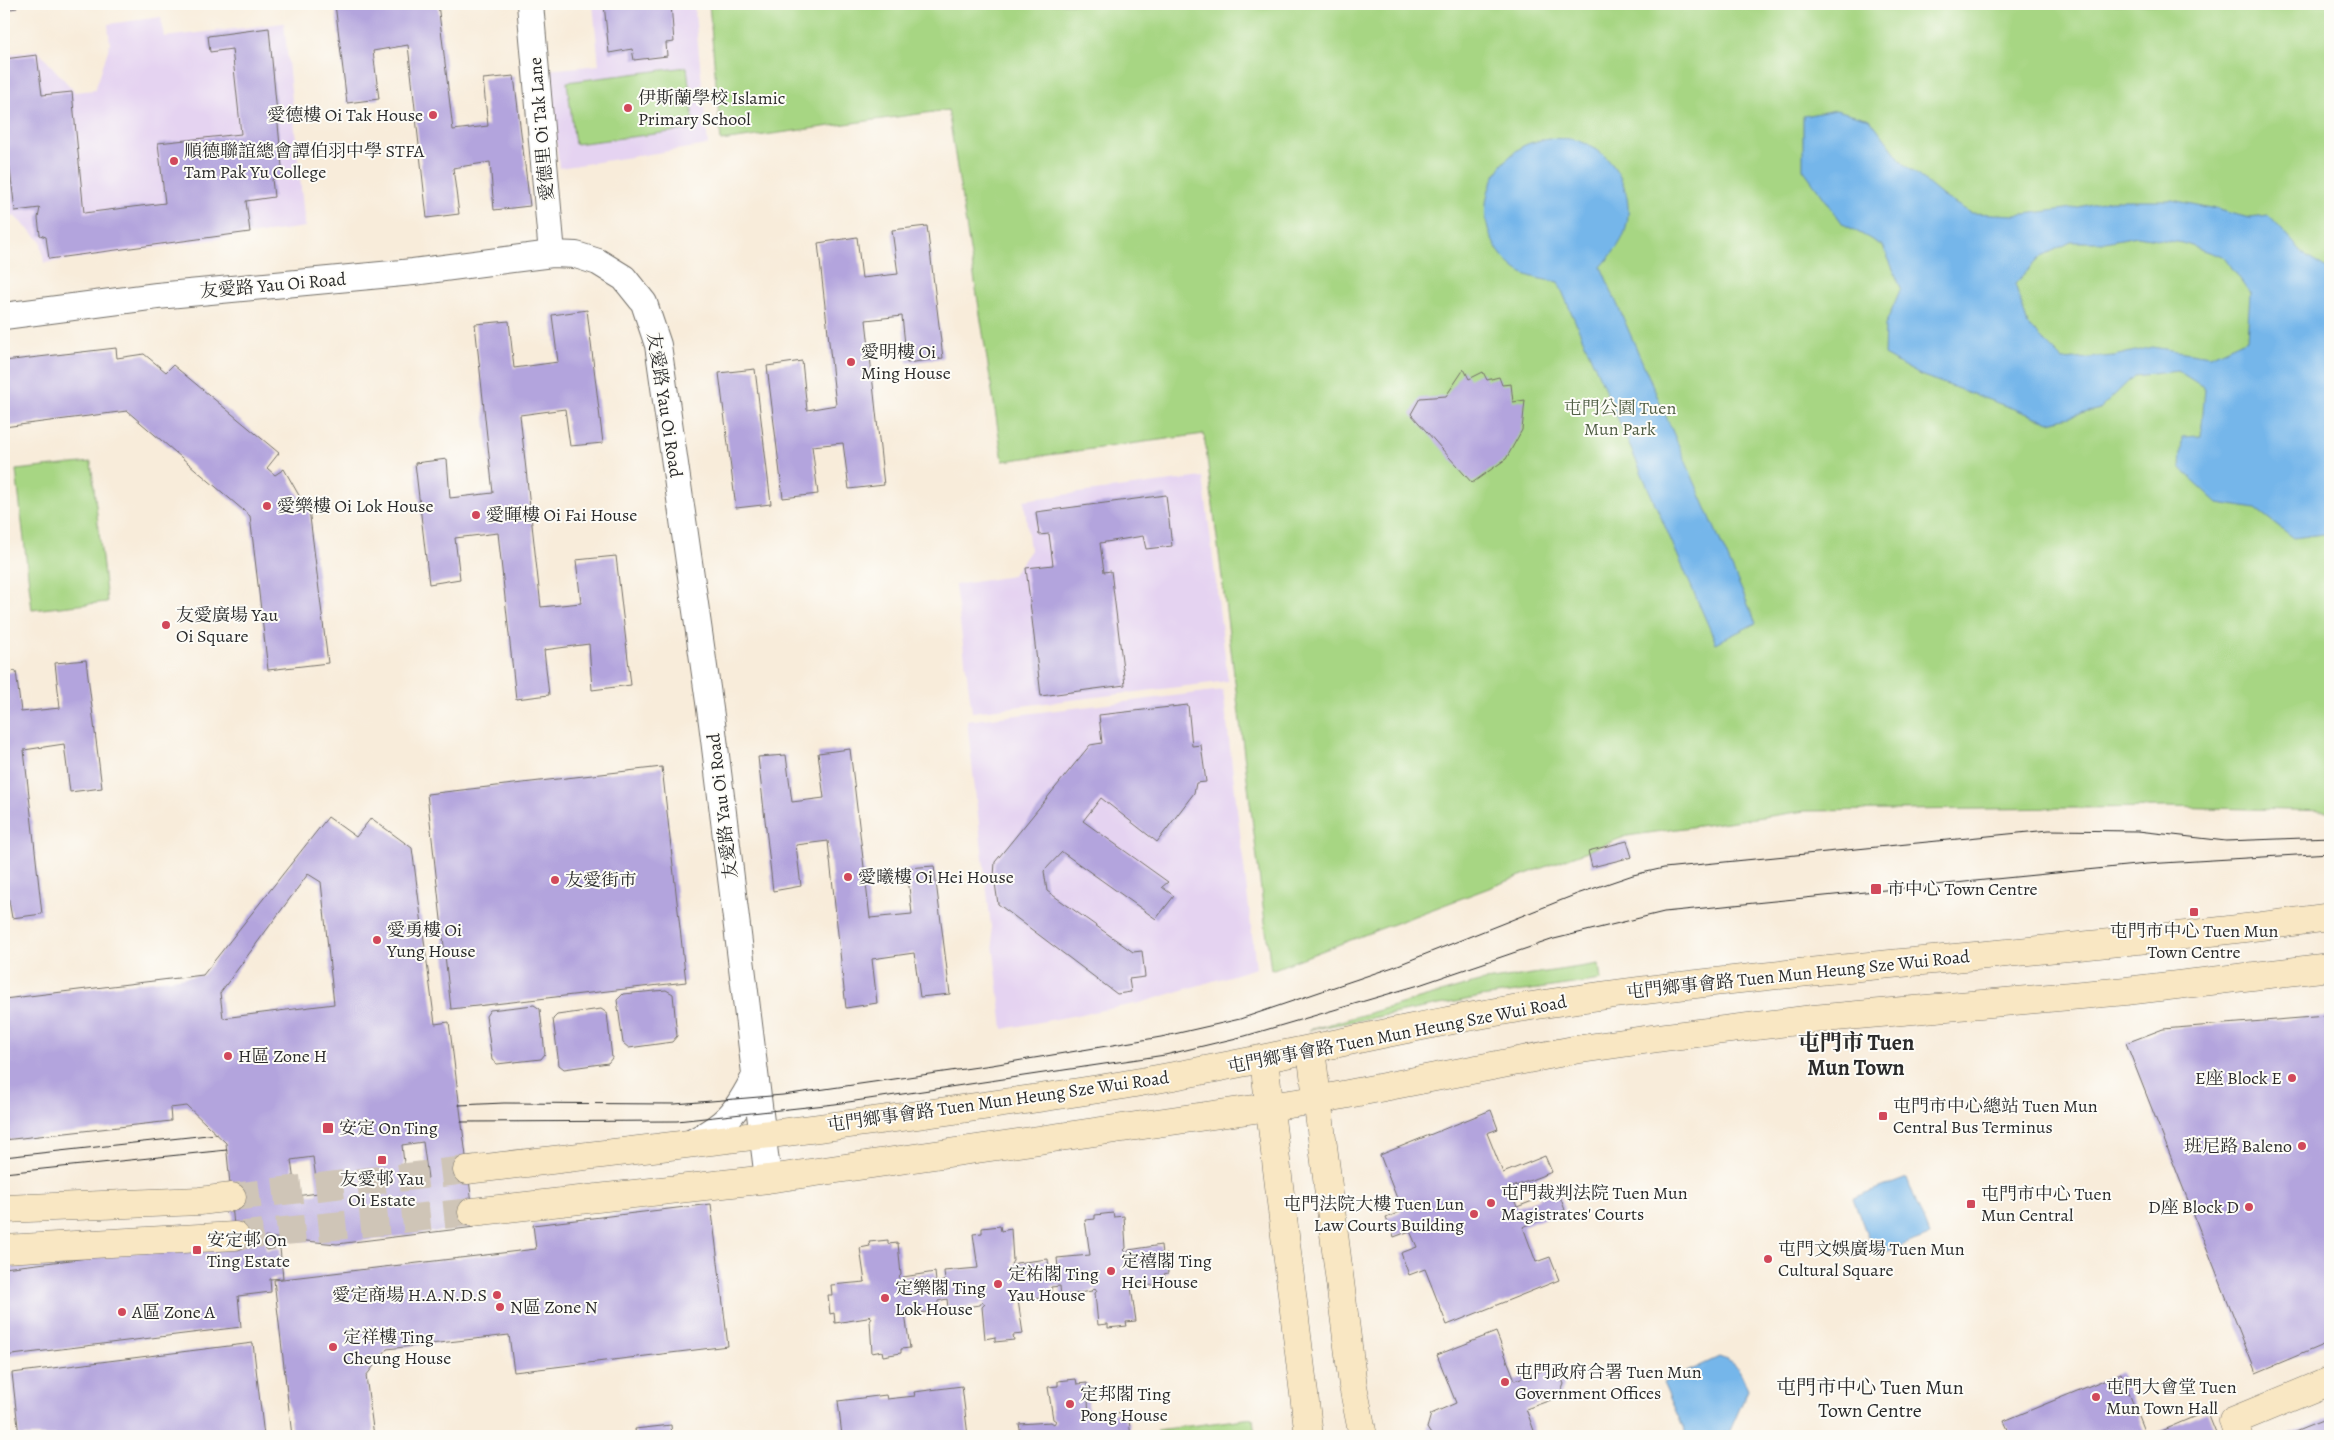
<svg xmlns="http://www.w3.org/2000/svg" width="2334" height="1440" viewBox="0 0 2334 1440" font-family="Alegreya,'Noto Serif TC',serif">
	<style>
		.built { fill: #e5d3f1 }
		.green { fill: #a7d683; stroke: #698057 }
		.water { fill: #75b6ea; stroke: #50708a; fill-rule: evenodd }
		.building { fill: #b3a4dd; fill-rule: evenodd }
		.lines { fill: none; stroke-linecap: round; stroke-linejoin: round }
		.secondary-tunnel { stroke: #cfc5b7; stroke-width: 28; stroke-dasharray: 28 14; stroke-linecap: butt }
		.street-casing { stroke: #736f68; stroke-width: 28 }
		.secondary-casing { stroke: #736f68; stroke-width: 29 }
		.street { stroke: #fff; stroke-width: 26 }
		.secondary { stroke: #f9e7c3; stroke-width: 28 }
		.tram { stroke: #2b2b2b; stroke-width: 1 }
		.poi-dot { fill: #d1495b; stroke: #fdfcf7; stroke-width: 2 }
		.labels { text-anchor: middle; stroke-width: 4; stroke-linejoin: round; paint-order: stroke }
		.poi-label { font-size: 18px; fill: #2b2b2b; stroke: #fdfcf7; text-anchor: start }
		.street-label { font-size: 18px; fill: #2b2b2b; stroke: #fdfcf7 }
		.park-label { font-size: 18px; fill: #505e45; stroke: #fdfcf7 }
		.quarter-label { font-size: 20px; fill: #2b2b2b; stroke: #fdfcf7 }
		.district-label { font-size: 22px; font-weight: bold; fill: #2b2b2b; stroke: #fdfcf7 }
	</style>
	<rect width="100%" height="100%" fill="#fdfcf7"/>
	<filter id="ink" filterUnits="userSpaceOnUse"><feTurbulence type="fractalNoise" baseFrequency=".02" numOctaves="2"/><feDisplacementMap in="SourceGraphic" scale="10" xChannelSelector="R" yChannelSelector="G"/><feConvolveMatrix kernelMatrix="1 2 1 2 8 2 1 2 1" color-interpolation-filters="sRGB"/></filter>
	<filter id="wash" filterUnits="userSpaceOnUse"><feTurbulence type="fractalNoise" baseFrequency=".0096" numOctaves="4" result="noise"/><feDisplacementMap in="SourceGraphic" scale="20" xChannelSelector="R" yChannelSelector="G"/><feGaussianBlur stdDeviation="1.12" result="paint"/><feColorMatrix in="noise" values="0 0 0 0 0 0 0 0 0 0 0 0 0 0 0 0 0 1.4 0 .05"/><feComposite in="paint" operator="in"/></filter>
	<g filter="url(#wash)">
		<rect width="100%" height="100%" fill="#f8ecda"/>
		<!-- built -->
		<g class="built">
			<path d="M 593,4 L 694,4 L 708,145 L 559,168 L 549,70 L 599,65 Z"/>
			<path d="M 161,17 L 164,37 L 284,23 L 305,227 L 44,263 L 41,241 L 13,215 L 4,227 L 4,55 L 37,50 L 75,92 L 95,90 L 110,44 L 108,24 Z"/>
			<path d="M 1203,477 L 1228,681 L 972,712 L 955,585 L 1012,576 L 1030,550 L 1024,500 Z"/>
			<path d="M 1223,690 L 1256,968 L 1140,1003 L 1003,1029 L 967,721 Z"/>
		</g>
		<!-- green -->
		<g class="green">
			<path d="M 709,4 L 2330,4 L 2330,811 L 2166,807 L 1805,811 L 1627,836 L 1271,970 L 1204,434 L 1003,461 L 948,110 L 721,141 Z"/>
			<path d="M 687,67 L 694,129 L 575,144 L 567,82 Z"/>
			<path d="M 91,462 L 107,602 L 32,610 L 16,470 Z"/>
			<path d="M 1599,964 L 1601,980 L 1481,997 L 1309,1030 L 1479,982 Z"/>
			<path d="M 1253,1418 L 1255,1436 L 1157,1436 L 1157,1430 Z"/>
		</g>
		<!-- water -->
		<g class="water">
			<path d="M 1836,110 L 1870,119 L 1904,164 L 1944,197 L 1971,213 L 2016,215 L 2074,208 L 2110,200 L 2172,200 L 2212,208 L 2249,218 L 2269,216 L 2307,257 L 2330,271 L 2330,533 L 2294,538 L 2256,509 L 2218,503 L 2180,468 L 2182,437 L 2201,436 L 2205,388 L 2178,371 L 2134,376 L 2100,409 L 2050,422 L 1920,375 L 1884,355 L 1885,325 L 1901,288 L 1883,246 L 1843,224 L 1803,169 L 1803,116 ZM 2137,236 L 2183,243 L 2225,258 L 2250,293 L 2247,339 L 2210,356 L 2152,347 L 2114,356 L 2063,360 L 2028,325 L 2015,284 L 2042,256 L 2071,242 L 2105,242 Z"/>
			<path d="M 1548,138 C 1556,139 1564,138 1571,139 C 1611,146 1636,190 1626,228 C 1622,244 1611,255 1601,267 L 1756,623 L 1716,643 L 1558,282 C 1542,279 1525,278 1512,266 C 1472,231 1479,175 1523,146 C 1530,142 1540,141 1548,138 Z"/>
			<path d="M 1907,1178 L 1929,1235 L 1875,1256 L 1853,1198 Z"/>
			<path d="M 1719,1357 C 1740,1364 1740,1371 1748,1390 L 1728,1435 L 1687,1436 L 1663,1383 Z"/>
		</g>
		<g id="blocks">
			<!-- building -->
			<g class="building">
				<path d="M 4,4 L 17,4 L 17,8 L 4,10 Z"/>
				<path d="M 335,4 L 367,4 L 367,8 L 402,4 L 438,4 L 453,130 L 488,126 L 483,79 L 514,76 L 530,206 L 494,210 L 490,162 L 453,168 L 459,214 L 427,218 L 408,45 L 373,51 L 379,99 L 347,103 Z"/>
				<path d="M 604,4 L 671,4 L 674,42 L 666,43 L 667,56 L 634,60 L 632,49 L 609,53 Z"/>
				<path d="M 269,28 L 283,178 L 272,179 L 274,197 L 246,201 L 250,232 L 49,259 L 46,237 L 40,235 L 38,218 L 40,208 L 15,211 L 4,120 L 4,59 L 37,55 L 42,95 L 72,92 L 84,213 L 165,203 L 158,143 L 241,134 L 232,49 L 210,52 L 208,36 Z"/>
				<path d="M 927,226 L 943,358 L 907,363 L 902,316 L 866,320 L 884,485 L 849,489 L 843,443 L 812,446 L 818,494 L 783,498 L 767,366 L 802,361 L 807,410 L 836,405 L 818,243 L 857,237 L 862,278 L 898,274 L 892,230 Z"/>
				<path d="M 587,310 L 603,443 L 570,446 L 565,409 L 520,415 L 541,607 L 581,603 L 576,560 L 616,556 L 631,685 L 592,690 L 589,644 L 544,650 L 549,695 L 516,699 L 498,533 L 455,538 L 460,579 L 429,584 L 415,463 L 447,459 L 450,498 L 493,493 L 475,324 L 509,321 L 514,368 L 558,362 L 552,315 Z"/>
				<path d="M 116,348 L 117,358 L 144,354 L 166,372 L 173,365 L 279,453 L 267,468 L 275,475 L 284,469 L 301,499 L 292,503 L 303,512 L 309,509 L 328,663 L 268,670 L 250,516 L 127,411 L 4,427 L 4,361 Z"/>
				<path d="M 755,369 L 771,504 L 736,508 L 719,373 Z"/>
				<path d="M 1464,369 L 1469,379 L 1483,372 L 1487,380 L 1499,377 L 1502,385 L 1511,384 L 1513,402 L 1525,400 L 1522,430 L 1506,459 L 1472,483 L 1411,414 L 1420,398 L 1446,396 Z"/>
				<path d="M 1166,495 L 1172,546 L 1146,549 L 1143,536 L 1100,543 L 1104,572 L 1111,571 L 1125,685 L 1041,696 L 1026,568 L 1053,565 L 1049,534 L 1039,535 L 1036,512 Z"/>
				<path d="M 86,660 L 102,788 L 70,792 L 64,744 L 24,750 L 42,914 L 12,918 L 4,872 L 4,673 L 16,671 L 21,712 L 60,708 L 55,663 Z"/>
				<path d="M 1188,705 L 1192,746 L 1201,745 L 1206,782 L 1196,783 L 1194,793 L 1157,842 L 1101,798 L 1083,821 L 1168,882 L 1162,887 L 1174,896 L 1156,919 L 1062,852 L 1044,871 L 1047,891 L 1133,952 L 1142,951 L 1145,977 L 1129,979 L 1131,992 L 1117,994 L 998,904 L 994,876 L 995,862 L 1090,745 L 1102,743 L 1099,715 Z"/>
				<path d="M 850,749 L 870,918 L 912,914 L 907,868 L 934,866 L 950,994 L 920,997 L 914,953 L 872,959 L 877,1003 L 846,1008 L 828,841 L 796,845 L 801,886 L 773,891 L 758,757 L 786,755 L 792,802 L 824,798 L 818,753 Z"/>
				<path d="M 662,767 L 686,982 L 451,1009 L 427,794 Z"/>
				<path d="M 328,817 L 356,837 L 371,818 L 412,848 L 435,1024 L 449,1022 L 475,1227 L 337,1244 L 265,1237 L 266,1250 L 280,1248 L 283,1278 L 270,1279 L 271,1292 L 238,1296 L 241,1327 L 4,1356 L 4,1268 L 238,1240 L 235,1236 L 226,1143 L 187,1106 L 170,1108 L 171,1121 L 4,1140 L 4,999 L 203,975 ZM 308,874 L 321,882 L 334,1004 L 223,1018 L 220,993 ZM 423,1142 L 428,1178 L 406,1181 L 402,1145 ZM 313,1157 L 318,1193 L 296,1196 L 291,1160 Z"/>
				<path d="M 1627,841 L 1632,857 L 1592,867 L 1588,851 Z"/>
				<path d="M 666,990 L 673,994 L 677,1036 L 672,1042 L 629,1048 L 623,1043 L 617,1000 L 623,994 Z"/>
				<path d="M 534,1005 L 540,1009 L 545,1054 L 541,1059 L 497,1064 L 492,1060 L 486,1016 L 490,1010 Z"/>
				<path d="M 601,1009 L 607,1013 L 612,1058 L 608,1063 L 564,1069 L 559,1065 L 553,1019 L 557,1015 Z"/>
				<path d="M 2326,1016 L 2330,1026 L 2330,1342 L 2256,1373 L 2126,1043 L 2163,1029 Z"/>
				<path d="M 1491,1110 L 1498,1129 L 1487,1133 L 1503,1173 L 1545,1156 L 1552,1172 L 1510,1188 L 1517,1207 L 1558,1191 L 1565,1210 L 1523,1227 L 1536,1262 L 1550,1257 L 1559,1280 L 1447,1325 L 1425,1269 L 1409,1275 L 1401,1253 L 1417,1247 L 1410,1231 L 1394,1237 L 1386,1218 L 1402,1211 L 1380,1155 Z"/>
				<path d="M 711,1204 L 728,1346 L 514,1372 L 509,1335 L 387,1349 L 366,1376 L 374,1436 L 292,1436 L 274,1280 L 536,1249 L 533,1225 Z"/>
				<path d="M 1113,1213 L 1114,1217 L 1124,1216 L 1126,1248 L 1124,1250 L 1127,1253 L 1129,1250 L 1161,1245 L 1162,1255 L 1166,1254 L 1168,1273 L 1164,1274 L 1165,1284 L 1131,1287 L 1136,1321 L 1126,1322 L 1127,1326 L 1108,1328 L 1108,1324 L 1098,1325 L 1095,1293 L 1097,1291 L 1095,1288 L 1092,1291 L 1061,1296 L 1060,1286 L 1051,1287 L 1052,1297 L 1018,1300 L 1023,1334 L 1013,1335 L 1014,1340 L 995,1342 L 995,1337 L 985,1339 L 982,1307 L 985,1304 L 982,1302 L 980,1305 L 948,1309 L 947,1299 L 938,1301 L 939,1311 L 905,1314 L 910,1348 L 901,1349 L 901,1353 L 883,1356 L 882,1351 L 872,1353 L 870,1321 L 872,1318 L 869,1315 L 867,1318 L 835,1323 L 834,1313 L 830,1314 L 828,1295 L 832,1295 L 831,1285 L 865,1282 L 860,1248 L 870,1246 L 869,1242 L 888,1240 L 888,1244 L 898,1243 L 901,1275 L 899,1277 L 901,1280 L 903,1277 L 935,1272 L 936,1282 L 945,1281 L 944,1271 L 978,1268 L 973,1234 L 982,1233 L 982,1228 L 1000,1226 L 1001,1231 L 1011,1229 L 1013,1261 L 1011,1264 L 1014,1266 L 1016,1263 L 1048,1259 L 1049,1269 L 1058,1268 L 1057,1258 L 1090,1255 L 1085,1220 L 1095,1219 L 1095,1215 Z"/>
				<path d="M 1496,1332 L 1515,1380 L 1550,1368 L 1559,1373 L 1564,1384 L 1559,1397 L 1526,1409 L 1536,1436 L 1432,1436 L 1427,1428 L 1431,1414 L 1456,1403 L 1437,1355 Z"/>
				<path d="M 253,1343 L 264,1436 L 19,1436 L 12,1373 Z"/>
				<path d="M 2121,1373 L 2146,1436 L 2011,1436 L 2004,1421 Z"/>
				<path d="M 1076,1379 L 1077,1384 L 1087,1383 L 1089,1417 L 1124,1412 L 1125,1422 L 1129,1421 L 1131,1436 L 1014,1436 L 1021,1434 L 1019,1424 L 1051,1422 L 1054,1424 L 1056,1421 L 1053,1419 L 1048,1387 L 1058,1386 L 1058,1381 Z"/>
				<path d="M 962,1386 L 968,1436 L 842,1436 L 838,1401 L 886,1395 L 887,1399 L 915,1396 L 914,1392 Z"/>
				<path d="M 2207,1411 L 2217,1436 L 2149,1436 L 2191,1418 Z"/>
				<path d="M 2330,1418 L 2330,1436 L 2285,1436 L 2307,1427 Z"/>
				<path d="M 671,1425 L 672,1436 L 636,1436 L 635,1429 Z"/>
			</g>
		</g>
	</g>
	<g filter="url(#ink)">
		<use href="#blocks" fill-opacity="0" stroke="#736f68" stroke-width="1"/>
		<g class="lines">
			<!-- secondary-tunnel -->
			<g class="secondary-tunnel">
				<path d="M 232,1197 L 467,1170"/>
				<path d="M 235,1236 L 472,1212"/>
			</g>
			<!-- street casing -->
			<g class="street-casing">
				<g id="street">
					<path d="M 530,4 L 552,254"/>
					<path d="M 4,316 L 157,296 L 413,272 L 552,254 L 576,255 L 598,262 L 624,278 L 644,303 L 658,345 L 712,723 L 768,1179"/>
					<path d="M 691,1143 C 727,1124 737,1112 755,1076"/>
				</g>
			</g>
			<!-- secondary casing -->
			<g class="secondary-casing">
				<g id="secondary">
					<path d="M 1311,1050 L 1353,1386 L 1363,1436"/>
					<path d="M 1264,1060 L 1309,1436"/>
					<path d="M 467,1170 C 680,1145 893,1121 1105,1088 C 1264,1063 1419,1021 1578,999 C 1828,964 2080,952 2330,917"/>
					<path d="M 4,1209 L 200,1201 L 232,1197"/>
					<path d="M 472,1212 L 768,1179 L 1317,1100 L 1574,1050 L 1665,1037 L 1813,1019 L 2126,991 L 2330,967"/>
					<path d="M 4,1249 L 235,1236"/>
					<path d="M 2238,1436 L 2233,1421 L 2330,1381"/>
				</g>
			</g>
			<!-- street -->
			<use href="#street" class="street"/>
			<!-- secondary -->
			<use href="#secondary" class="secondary"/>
			<!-- tram -->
			<g class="tram">
				<path d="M 459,1105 L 504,1103 L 675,1104 L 783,1095 L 992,1065 L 1161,1037 L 1240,1019 L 1393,967 L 1577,894 L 1633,875 L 1664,868 L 2049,830 L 2138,831 L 2226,841 L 2330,837"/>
				<path d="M 461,1122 L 677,1121 L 835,1104 L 1165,1055 L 1245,1036 L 1419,985 L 1554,939 L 1664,912 L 2146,864 L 2330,853"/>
				<path d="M 4,1157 L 217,1134"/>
				<path d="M 4,1173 L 227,1150"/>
			</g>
		</g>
	</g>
	<!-- markers -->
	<g class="poi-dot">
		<circle cx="628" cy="108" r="5"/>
		<circle cx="433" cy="115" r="5"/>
		<circle cx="174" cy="161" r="5"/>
		<circle cx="851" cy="362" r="5"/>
		<circle cx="267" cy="506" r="5"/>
		<circle cx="476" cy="515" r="5"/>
		<circle cx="166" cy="625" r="5"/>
		<circle cx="848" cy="877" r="5"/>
		<circle cx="555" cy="880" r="5"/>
		<rect x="1870" y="883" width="12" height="12" rx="2.5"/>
		<rect x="2189" y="907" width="10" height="10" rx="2.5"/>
		<circle cx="377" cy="940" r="5"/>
		<circle cx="228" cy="1056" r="5"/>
		<circle cx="2292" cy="1078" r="5"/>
		<rect x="1878" y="1111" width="10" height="10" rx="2.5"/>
		<rect x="322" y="1122" width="12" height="12" rx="2.5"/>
		<circle cx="2302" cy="1146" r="5"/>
		<rect x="377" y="1155" width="10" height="10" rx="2.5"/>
		<circle cx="1491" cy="1203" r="5"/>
		<rect x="1966" y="1199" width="10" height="10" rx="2.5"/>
		<circle cx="2249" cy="1207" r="5"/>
		<circle cx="1474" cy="1214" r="5"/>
		<rect x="192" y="1245" width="10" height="10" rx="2.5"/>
		<circle cx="1768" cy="1259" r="5"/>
		<circle cx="1111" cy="1271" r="5"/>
		<circle cx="998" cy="1284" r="5"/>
		<circle cx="497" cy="1295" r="5"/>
		<circle cx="885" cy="1298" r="5"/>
		<circle cx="500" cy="1307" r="5"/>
		<circle cx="122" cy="1312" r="5"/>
		<circle cx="333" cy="1347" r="5"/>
		<circle cx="1505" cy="1382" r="5"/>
		<circle cx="2096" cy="1397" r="5"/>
		<circle cx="1070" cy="1404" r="5"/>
	</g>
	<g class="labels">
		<!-- poi labels -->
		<g class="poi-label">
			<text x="638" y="104">伊斯蘭學校 Islamic<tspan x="638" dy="21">Primary School</tspan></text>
			<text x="423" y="121" text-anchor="end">愛德樓 Oi Tak House</text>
			<text x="184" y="157">順德聯誼總會譚伯羽中學 STFA<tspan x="184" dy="21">Tam Pak Yu College</tspan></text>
			<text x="861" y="358">愛明樓 Oi<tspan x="861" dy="21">Ming House</tspan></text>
			<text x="277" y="512">愛樂樓 Oi Lok House</text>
			<text x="486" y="521">愛暉樓 Oi Fai House</text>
			<text x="176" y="621">友愛廣場 Yau<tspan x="176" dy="21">Oi Square</tspan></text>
			<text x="858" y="883">愛曦樓 Oi Hei House</text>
			<text x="565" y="886">友愛街市</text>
			<text x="1887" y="895">市中心 Town Centre</text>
			<text x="387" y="936">愛勇樓 Oi<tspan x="387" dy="21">Yung House</tspan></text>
			<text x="2194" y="937" text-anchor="middle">屯門市中心 Tuen Mun<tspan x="2194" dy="21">Town Centre</tspan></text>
			<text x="238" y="1062">H區 Zone H</text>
			<text x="2282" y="1084" text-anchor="end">E座 Block E</text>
			<text x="1893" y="1112">屯門市中心總站 Tuen Mun<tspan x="1893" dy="21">Central Bus Terminus</tspan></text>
			<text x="339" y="1134">安定 On Ting</text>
			<text x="2292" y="1152" text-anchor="end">班尼路 Baleno</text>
			<text x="382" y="1185" text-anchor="middle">友愛邨 Yau<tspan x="382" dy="21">Oi Estate</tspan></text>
			<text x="1501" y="1199">屯門裁判法院 Tuen Mun<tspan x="1501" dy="21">Magistrates' Courts</tspan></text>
			<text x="1981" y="1200">屯門市中心 Tuen<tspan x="1981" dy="21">Mun Central</tspan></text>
			<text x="1464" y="1210" text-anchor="end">屯門法院大樓 Tuen Lun<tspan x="1464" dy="21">Law Courts Building</tspan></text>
			<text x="2239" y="1213" text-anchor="end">D座 Block D</text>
			<text x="207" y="1246">安定邨 On<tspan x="207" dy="21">Ting Estate</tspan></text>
			<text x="1778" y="1255">屯門文娛廣場 Tuen Mun<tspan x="1778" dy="21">Cultural Square</tspan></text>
			<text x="1121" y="1267">定禧閣 Ting<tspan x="1121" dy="21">Hei House</tspan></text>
			<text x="1008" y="1280">定祐閣 Ting<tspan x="1008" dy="21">Yau House</tspan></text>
			<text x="895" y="1294">定樂閣 Ting<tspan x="895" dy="21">Lok House</tspan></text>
			<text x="487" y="1301" text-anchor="end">愛定商場 H.A.N.D.S</text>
			<text x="510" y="1313">N區 Zone N</text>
			<text x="132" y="1318">A區 Zone A</text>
			<text x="343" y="1343">定祥樓 Ting<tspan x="343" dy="21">Cheung House</tspan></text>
			<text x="1515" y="1378">屯門政府合署 Tuen Mun<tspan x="1515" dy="21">Government Offices</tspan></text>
			<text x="2106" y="1393">屯門大會堂 Tuen<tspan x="2106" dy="21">Mun Town Hall</tspan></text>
			<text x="1080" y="1400">定邦閣 Ting<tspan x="1080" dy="21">Pong House</tspan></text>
		</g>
		<!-- street labels -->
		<g class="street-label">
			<text transform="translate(541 129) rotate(-95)" y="6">愛德里 Oi Tak Lane</text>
			<text transform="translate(273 285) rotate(-5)" y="6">友愛路 Yau Oi Road</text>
			<text transform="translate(665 405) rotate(81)" y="6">友愛路 Yau Oi Road</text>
			<text transform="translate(722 806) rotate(-97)" y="6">友愛路 Yau Oi Road</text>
			<text transform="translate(1798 974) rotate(-6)" y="6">屯門鄉事會路 Tuen Mun Heung Sze Wui Road</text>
			<text transform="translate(1397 1034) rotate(-11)" y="6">屯門鄉事會路 Tuen Mun Heung Sze Wui Road</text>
			<text transform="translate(998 1101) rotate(-8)" y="6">屯門鄉事會路 Tuen Mun Heung Sze Wui Road</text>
		</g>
		<!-- park labels -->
		<g class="park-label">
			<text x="1620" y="414">屯門公園 Tuen<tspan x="1620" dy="21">Mun Park</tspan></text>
		</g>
		<!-- quarter labels -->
		<g class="quarter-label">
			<text x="1870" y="1394">屯門市中心 Tuen Mun<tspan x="1870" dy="23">Town Centre</tspan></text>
		</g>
		<!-- district labels -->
		<g class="district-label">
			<text x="1856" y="1050">屯門市 Tuen<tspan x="1856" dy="25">Mun Town</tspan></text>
		</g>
	</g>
	<!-- margin -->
	<rect width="2334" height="1440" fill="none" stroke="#fdfcf7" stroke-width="20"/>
</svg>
